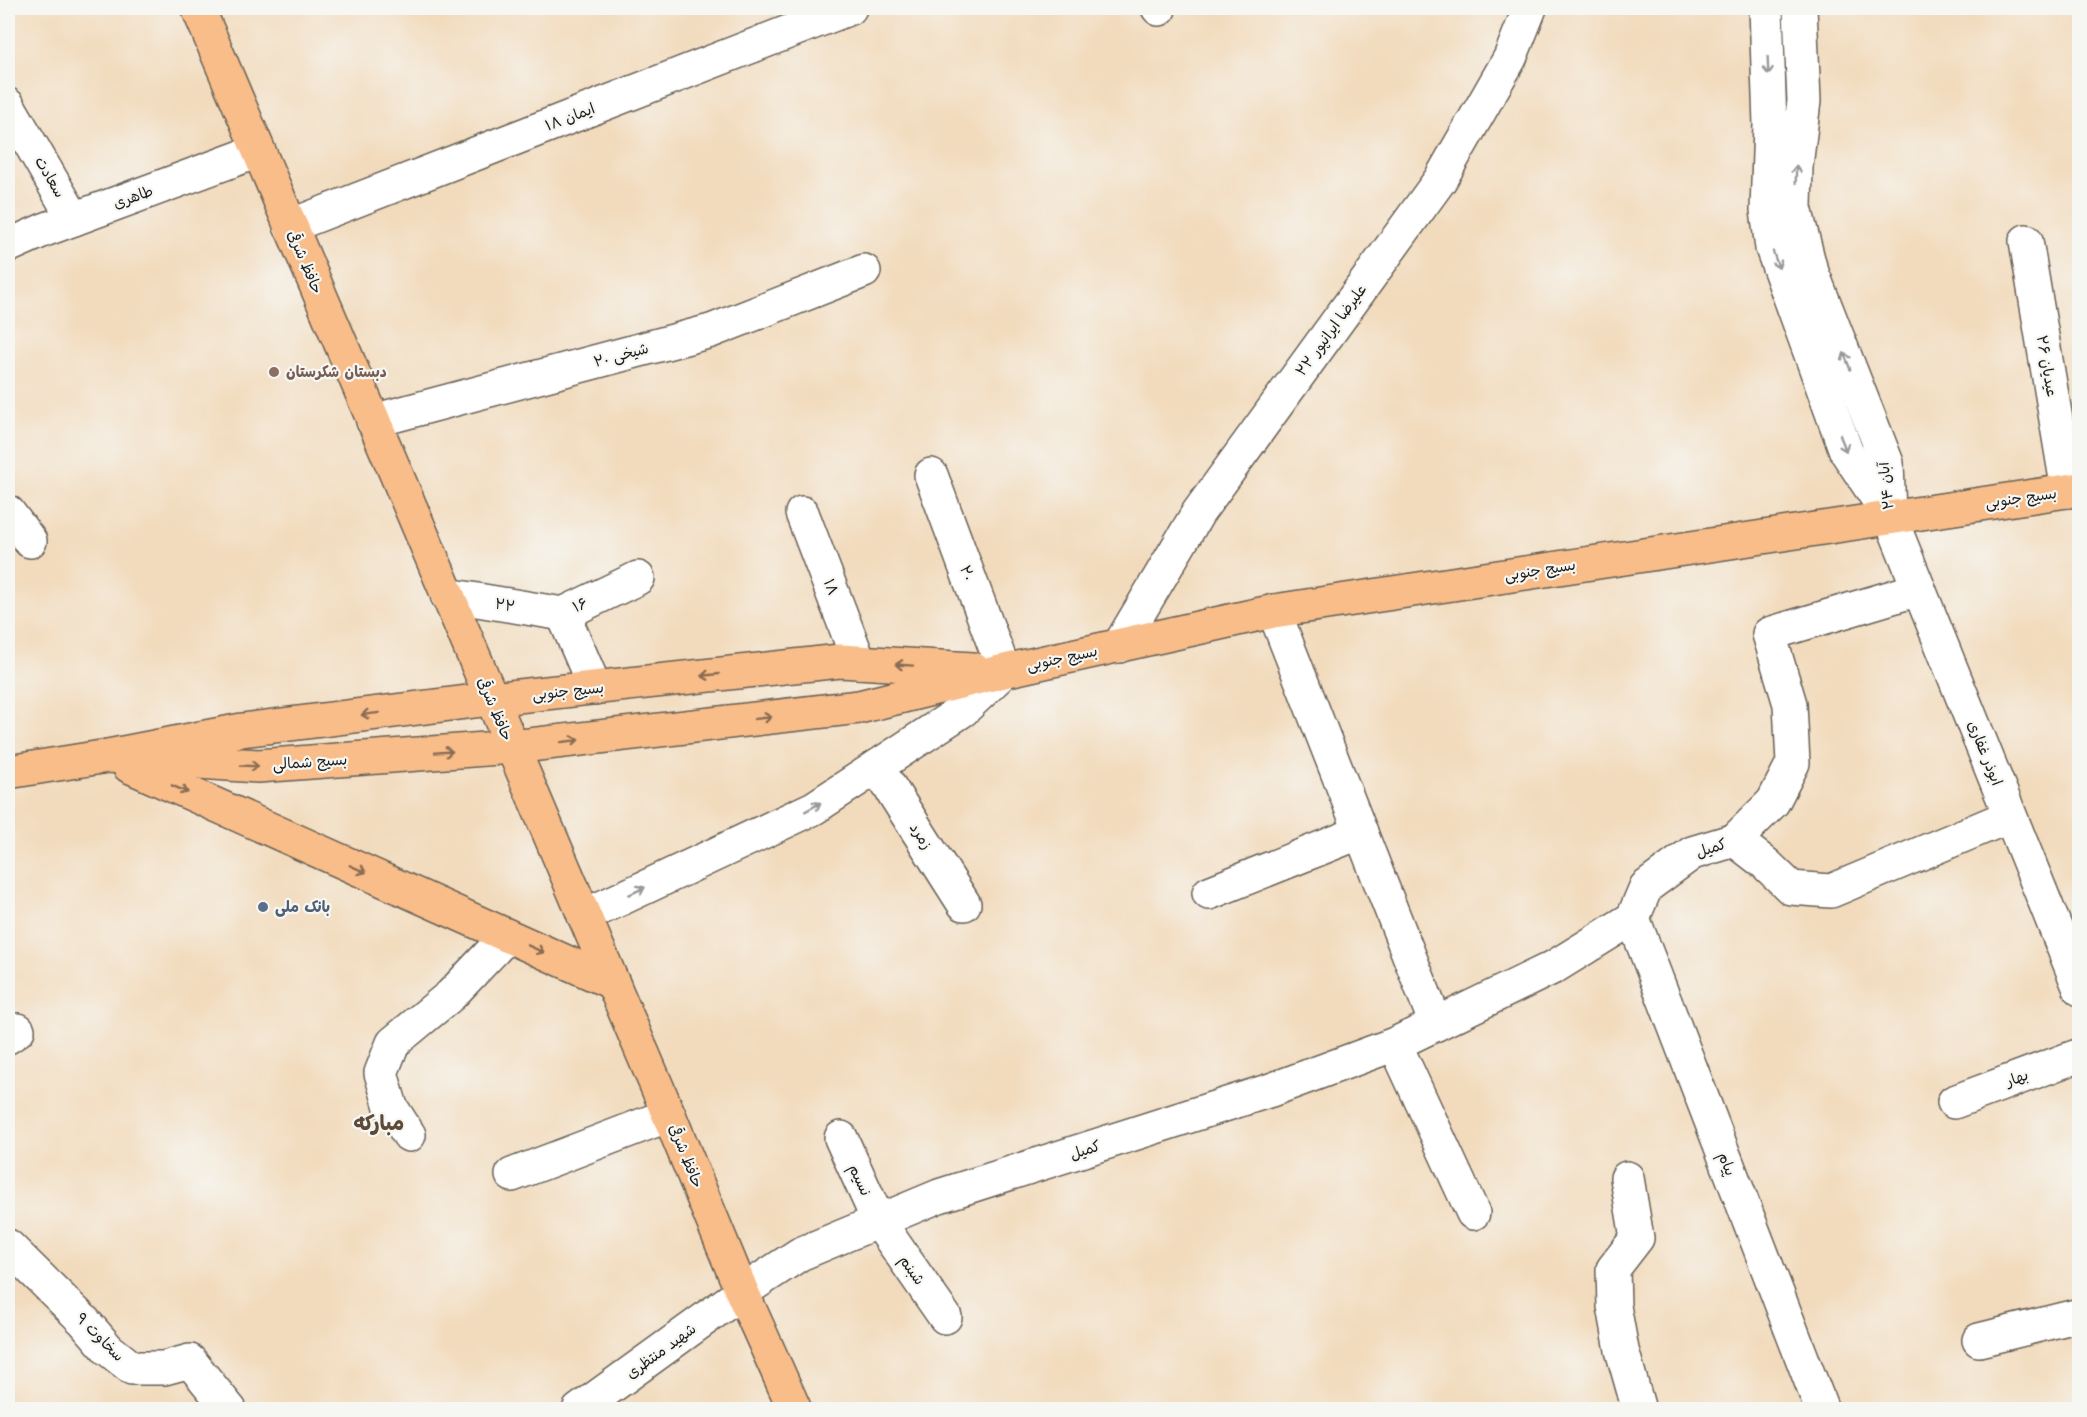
<svg xmlns="http://www.w3.org/2000/svg" width="2087" height="1417" viewBox="0 0 2087 1417" font-family="Mali,'Playpen Sans Arabic',sans-serif">
	<style>
		.lines { fill: none; stroke-linecap: round; stroke-linejoin: round }
		.minor-casing { stroke: #675f54; stroke-width: 36 }
		.major-casing { stroke: #675f54; stroke-width: 36 }
		.minor { stroke: #fff; stroke-width: 33 }
		.major { stroke: #f8bd89; stroke-width: 33 }
		.oneway { stroke: #999 }
		.oneway2 { stroke: #8a6c52 }
		.education-dot { fill: #8d6e63; stroke: #f6f6f2; stroke-width: 2 }
		.service-dot { fill: #5c6f8a; stroke: #f6f6f2; stroke-width: 2 }
		.labels { text-anchor: middle; stroke-width: 4.5; stroke-linejoin: round; paint-order: stroke }
		.street-label { font-size: 15px; fill: #1c1c1c; stroke: #f6f6f2 }
		.education-label { font-size: 15px; font-weight: bold; fill: #785e54; stroke: #f6f6f2; text-anchor: start }
		.service-label { font-size: 15px; font-weight: bold; fill: #4e5e75; stroke: #f6f6f2; text-anchor: start }
		.district-label { font-size: 21px; font-weight: bold; fill: #5d4a37; stroke: #f6f6f2 }
	</style>
	<rect width="100%" height="100%" fill="#f6f6f2"/>
	<filter id="ink" filterUnits="userSpaceOnUse"><feTurbulence type="fractalNoise" baseFrequency=".0167" numOctaves="2"/><feDisplacementMap in="SourceGraphic" scale="12" xChannelSelector="R" yChannelSelector="G"/><feConvolveMatrix kernelMatrix="1 2 1 2 8 2 1 2 1" color-interpolation-filters="sRGB"/></filter>
	<filter id="wash" filterUnits="userSpaceOnUse"><feTurbulence type="fractalNoise" baseFrequency=".008" numOctaves="4" result="noise"/><feDisplacementMap in="SourceGraphic" scale="24" xChannelSelector="R" yChannelSelector="G"/><feGaussianBlur stdDeviation="1.35" result="paint"/><feColorMatrix in="noise" values="0 0 0 0 0 0 0 0 0 0 0 0 0 0 0 0 0 1.4 0 .05"/><feComposite in="paint" operator="in"/></filter>
	<g filter="url(#wash)">
		<rect width="100%" height="100%" fill="#f2dbbd"/>
	</g>
	<g filter="url(#ink)">
		<g class="lines">
			<!-- minor casing -->
			<g class="minor-casing">
				<g id="minor">
					<path d="M 1158,8 L 1159,9"/>
					<path d="M 1766,8 L 1770,125 L 1767,210 L 1772,248 L 1846,451 L 1890,517 L 2080,989"/>
					<path d="M 1800,8 L 1804,101 L 1796,166 L 1795,208 L 1810,267 L 1887,463 L 1889,515"/>
					<path d="M 8,105 L 74,219"/>
					<path d="M 290,226 L 850,8"/>
					<path d="M 2026,241 L 2068,491"/>
					<path d="M 8,246 L 44,230 L 258,151"/>
					<path d="M 373,421 L 711,331 L 864,271"/>
					<path d="M 8,512 L 30,541"/>
					<path d="M 802,513 L 859,662"/>
					<path d="M 447,595 L 563,614"/>
					<path d="M 1274,611 L 1436,1024"/>
					<path d="M 563,614 L 638,578"/>
					<path d="M 563,614 L 595,688"/>
					<path d="M 1119,646 L 1198,513 L 1440,180 L 1510,58 L 1530,8"/>
					<path d="M 877,767 L 964,904"/>
					<path d="M 1735,840 L 1773,802 L 1793,763 L 1790,704 L 1769,634 L 1919,589"/>
					<path d="M 1209,893 L 1361,832"/>
					<path d="M 584,916 L 814,808 L 963,710 L 1004,671 L 931,475"/>
					<path d="M 1633,918 L 1822,1410"/>
					<path d="M 8,1037 L 18,1030"/>
					<path d="M 1395,1044 L 1473,1213"/>
					<path d="M 1954,1102 L 2080,1055"/>
					<path d="M 409,1135 L 391,1107 L 381,1073 L 393,1043 L 451,995 L 507,936"/>
					<path d="M 841,1138 L 879,1222 L 945,1317"/>
					<path d="M 512,1175 L 669,1115"/>
					<path d="M 1627,1178 L 1637,1238 L 1613,1269 L 1614,1306 L 1622,1350 L 1639,1410"/>
					<path d="M 8,1246 L 84,1321 L 108,1349 L 132,1368 L 164,1368 L 190,1361 L 230,1410"/>
					<path d="M 1979,1340 L 2080,1315"/>
					<path d="M 579,1410 L 742,1292 L 800,1254 L 939,1196 L 1271,1090 L 1395,1044 L 1554,967 L 1633,918 L 1646,887 L 1692,853 L 1735,840 L 1766,864 L 1791,888 L 1831,891 L 2010,816"/>
				</g>
			</g>
			<!-- major casing -->
			<g class="major-casing">
				<g id="major">
					<path d="M 198,8 L 669,1115 L 742,1292 L 795,1410"/>
					<path d="M 108,756 L 258,766 L 512,747 L 859,707 L 1004,671 L 1274,611 L 2080,489"/>
					<path d="M 129,766 L 613,983"/>
					<path d="M 8,772 L 108,756 L 242,730 L 491,699 L 840,661 L 973,669"/>
				</g>
			</g>
			<!-- minor -->
			<use href="#minor" class="minor"/>
			<!-- major -->
			<use href="#major" class="major"/>
		</g>
		<!-- one-way arrows -->
		<defs><path id="oneway-shaft" d="M-6 0H5M1.5-3L5.5 0L1.5 3" fill="none" stroke-width="1.6" stroke-linecap="round" stroke-linejoin="round" transform="scale(1.5)"/></defs>
		<g class="oneway">
			<use href="#oneway-shaft" transform="translate(1768 66) rotate(88)"/>
			<use href="#oneway-shaft" transform="translate(1796 174) rotate(-88)"/>
			<use href="#oneway-shaft" transform="translate(1776 260) rotate(70)"/>
			<use href="#oneway-shaft" transform="translate(1847 361) rotate(-111)"/>
			<use href="#oneway-shaft" transform="translate(1843 443) rotate(69)"/>
			<use href="#oneway-shaft" transform="translate(813 807) rotate(-29)"/>
			<use href="#oneway-shaft" transform="translate(637 891) rotate(-25)"/>
		</g>
		<g class="oneway2">
			<use href="#oneway-shaft" transform="translate(904 665) rotate(-176)"/>
			<use href="#oneway-shaft" transform="translate(710 675) rotate(174)"/>
			<use href="#oneway-shaft" transform="translate(370 714) rotate(173)"/>
			<use href="#oneway-shaft" transform="translate(763 718) rotate(-7)"/>
			<use href="#oneway-shaft" transform="translate(570 741) rotate(-7)"/>
			<use href="#oneway-shaft" transform="translate(444 752) rotate(-4)"/>
			<use href="#oneway-shaft" transform="translate(250 766) rotate(3)"/>
			<use href="#oneway-shaft" transform="translate(180 789) rotate(24)"/>
			<use href="#oneway-shaft" transform="translate(358 869) rotate(24)"/>
			<use href="#oneway-shaft" transform="translate(536 949) rotate(24)"/>
		</g>
	</g>
	<!-- markers -->
	<circle class="education-dot" cx="274" cy="372" r="6"/>
	<circle class="service-dot" cx="263" cy="907" r="6"/>
	<g class="labels">
		<!-- street labels -->
		<g class="street-label">
			<text transform="translate(570 117) rotate(-21)" y="5">ایمان ۱۸</text>
			<text transform="translate(50 177) rotate(60)" y="5">سعادت</text>
			<text transform="translate(133 197) rotate(-20)" y="5">طاهری</text>
			<text transform="translate(305 262) rotate(67)" y="5">حافظ شرقی</text>
			<text transform="translate(1331 330) rotate(-54)" y="5">علیرضا ایرانپور ۲۲</text>
			<text transform="translate(621 355) rotate(-15)" y="5">شیخی ۲۰</text>
			<text transform="translate(2047 366) rotate(80)" y="5">عیدیان ۲۶</text>
			<text transform="translate(1886 486) rotate(-96)" y="5">آبان ۲۴</text>
			<text transform="translate(2021 498) rotate(-8)" y="5">بسیج جنوبی</text>
			<text transform="translate(1540 570) rotate(-9)" y="5">بسیج جنوبی</text>
			<text transform="translate(967 573) rotate(69)" y="5">۲۰</text>
			<text transform="translate(831 587) rotate(69)" y="5">۱۸</text>
			<text transform="translate(505 605) rotate(9)" y="5">۲۲</text>
			<text transform="translate(580 605) rotate(-25)" y="5">۱۶</text>
			<text transform="translate(1062 658) rotate(-12)" y="5">بسیج جنوبی</text>
			<text transform="translate(568 691) rotate(-6)" y="5">بسیج جنوبی</text>
			<text transform="translate(495 709) rotate(67)" y="5">حافظ شرقی</text>
			<text transform="translate(1985 753) rotate(68)" y="5">ابوذر غفاری</text>
			<text transform="translate(310 762) rotate(-4)" y="5">بسیج شمالی</text>
			<text transform="translate(921 836) rotate(57)" y="5">زمرد</text>
			<text transform="translate(1711 848) rotate(-18)" y="5">کمیل</text>
			<text transform="translate(2017 1078) rotate(-20)" y="5">بهار</text>
			<text transform="translate(1085 1150) rotate(-18)" y="5">کمیل</text>
			<text transform="translate(686 1156) rotate(68)" y="5">حافظ شرقی</text>
			<text transform="translate(1727 1164) rotate(69)" y="5">پیام</text>
			<text transform="translate(860 1180) rotate(65)" y="5">نسیم</text>
			<text transform="translate(912 1270) rotate(55)" y="5">شبنم</text>
			<text transform="translate(100 1337) rotate(45)" y="5">سخاوت ۹</text>
			<text transform="translate(661 1351) rotate(-36)" y="5">شهید منتظری</text>
		</g>
		<!-- education labels -->
		<g class="education-label">
			<text x="286" y="377">دبستان شکرستان</text>
		</g>
		<!-- service labels -->
		<g class="service-label">
			<text x="275" y="912">بانک ملی</text>
		</g>
		<!-- district labels -->
		<g class="district-label">
			<text x="379" y="1130">مبارکه</text>
		</g>
	</g>
	<!-- margin -->
	<rect width="2087" height="1417" fill="none" stroke="#f6f6f2" stroke-width="30"/>
</svg>
